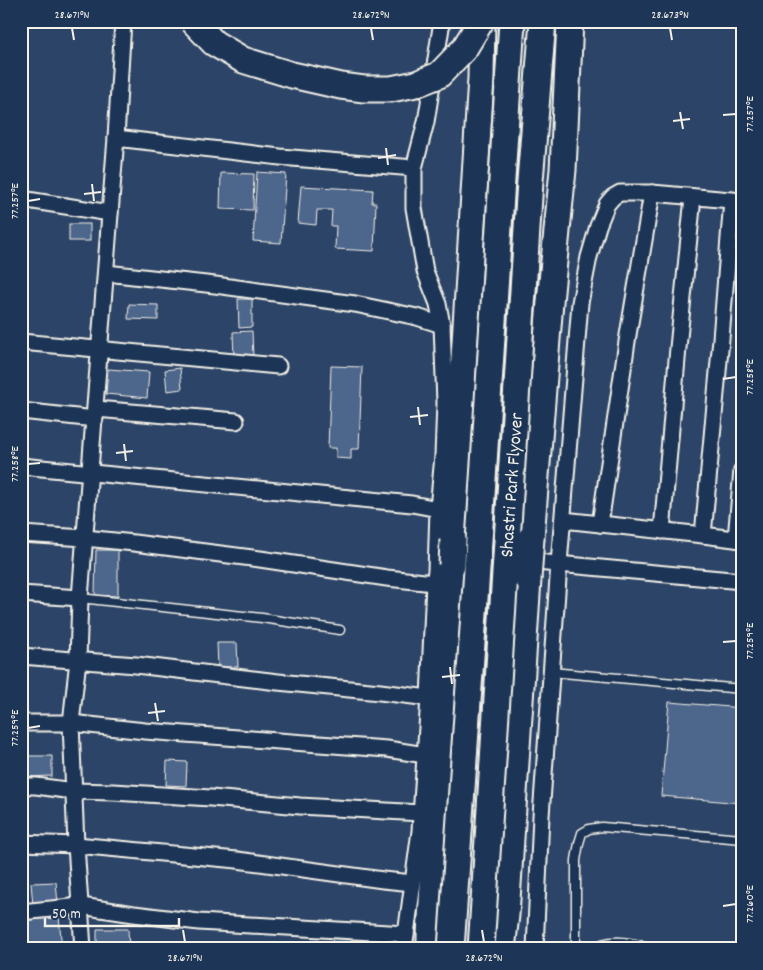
<svg xmlns="http://www.w3.org/2000/svg" width="763" height="970" viewBox="0 0 763 970" font-family="Dekko,sans-serif">
	<style>
		.building { fill: #4e668c; stroke: #f4f1e8 }
		.lines { fill: none; stroke-linecap: round; stroke-linejoin: round }
		.service-casing { stroke: #f4f1e8; stroke-width: 11 }
		.minor-casing { stroke: #f4f1e8; stroke-width: 19 }
		.trunk-casing { stroke: #f4f1e8; stroke-width: 29 }
		.service { stroke: #1d3557; stroke-width: 8 }
		.minor { stroke: #1d3557; stroke-width: 15 }
		.trunk { stroke: #1d3557; stroke-width: 25 }
		.trunk-bridge-casing { stroke: #f4f1e8; stroke-width: 29; stroke-linecap: butt }
		.trunk-bridge { stroke: #1d3557; stroke-width: 25 }
		.ticks { fill: none; stroke: #f4f1e8; stroke-width: 2 }
		.labels { text-anchor: middle; stroke-width: 4.5; stroke-linejoin: round; paint-order: stroke }
		.street-label { font-size: 19px; fill: #f4f1e8; stroke: #1d3557 }
		.neatline { fill: none; stroke: #f4f1e8; stroke-width: 2 }
		.ticks-label { font-size: 12px; text-anchor: middle; fill: #f4f1e8 }
	</style>
	<rect width="100%" height="100%" fill="#2c4467"/>
	<filter id="ink" filterUnits="userSpaceOnUse"><feTurbulence type="fractalNoise" baseFrequency=".02" numOctaves="2"/><feDisplacementMap in="SourceGraphic" scale="10" xChannelSelector="R" yChannelSelector="G"/><feConvolveMatrix kernelMatrix="1 2 1 2 8 2 1 2 1" color-interpolation-filters="sRGB"/></filter>
	<g filter="url(#ink)">
		<!-- building -->
		<g class="building">
			<path d="M 257,172 L 286,174 L 281,243 L 253,241 Z"/>
			<path d="M 221,173 L 254,174 L 253,210 L 220,209 Z"/>
			<path d="M 301,186 L 373,190 L 372,203 L 376,203 L 374,251 L 335,249 L 336,226 L 331,226 L 332,210 L 317,210 L 316,225 L 298,223 Z"/>
			<rect x="69" y="224" width="21" height="17"/>
			<path d="M 238,299 L 252,299 L 252,327 L 239,328 Z"/>
			<path d="M 129,304 L 158,305 L 158,320 L 128,319 Z"/>
			<path d="M 252,331 L 253,358 L 234,359 L 233,332 Z"/>
			<path d="M 331,366 L 362,367 L 359,449 L 351,449 L 351,459 L 336,458 L 336,448 L 328,448 Z"/>
			<path d="M 180,368 L 182,389 L 167,391 L 165,370 Z"/>
			<path d="M 108,369 L 149,372 L 147,398 L 106,394 Z"/>
			<path d="M 96,550 L 118,550 L 118,596 L 95,595 Z"/>
			<path d="M 217,643 L 237,643 L 238,667 L 218,667 Z"/>
			<path d="M 669,702 L 742,708 L 742,803 L 661,796 Z"/>
			<path d="M 22,756 L 52,756 L 52,776 L 22,777 Z"/>
			<path d="M 167,761 L 187,762 L 186,786 L 166,785 Z"/>
			<path d="M 56,882 L 58,904 L 33,905 L 31,883 Z"/>
			<path d="M 59,917 L 62,949 L 24,949 L 22,921 Z"/>
			<path d="M 97,929 L 128,929 L 129,949 L 97,949 Z"/>
			<path d="M 333,934 L 368,938 L 367,949 L 331,949 Z"/>
		</g>
		<g class="lines">
			<!-- service casing -->
			<g class="service-casing">
				<g id="service">
					<path d="M 80,598 L 262,618 L 340,630"/>
					<path d="M 551,672 L 742,689"/>
					<path d="M 576,949 L 576,860 L 579,843 L 582,833 L 589,829 L 602,827 L 742,839"/>
					<path d="M 592,949 C 612,935 637,945 659,949"/>
				</g>
			</g>
			<!-- minor casing -->
			<g class="minor-casing">
				<g id="minor">
					<path d="M 116,138 L 280,157 L 414,168"/>
					<path d="M 21,199 L 110,213"/>
					<path d="M 106,273 L 215,285 L 355,304 L 417,317 L 442,325"/>
					<path d="M 21,342 L 278,366"/>
					<path d="M 96,409 L 236,421"/>
					<path d="M 21,411 L 95,419"/>
					<path d="M 21,466 L 412,504 L 438,509"/>
					<path d="M 563,520 L 703,535 L 742,540"/>
					<path d="M 600,524 L 628,335 L 652,193"/>
					<path d="M 662,531 L 678,348 L 693,197"/>
					<path d="M 21,534 L 85,538 L 134,543 L 260,559 L 387,578 L 434,583"/>
					<path d="M 703,535 L 721,339 L 732,200"/>
					<path d="M 736,539 L 742,470"/>
					<path d="M 444,555 L 536,562 L 742,581"/>
					<path d="M 21,594 L 80,598"/>
					<path d="M 21,656 L 136,665 L 278,682 L 380,692 L 429,698"/>
					<path d="M 21,723 L 71,723 L 145,731 L 387,749 L 425,755"/>
					<path d="M 21,786 L 36,786 L 73,791 L 113,792 L 211,798 L 300,806 L 421,813"/>
					<path d="M 21,843 L 76,845 L 237,860 L 383,880 L 413,883"/>
					<path d="M 21,912 L 81,906 L 134,914 L 199,922 L 406,934"/>
					<path d="M 83,949 L 76,845 L 71,723 L 78,660 L 80,598 L 114,163 L 116,138 L 123,21"/>
					<path d="M 404,949 L 420,831 L 429,698 L 434,583 L 436,571 L 438,509 L 443,456 L 445,403 L 442,325 L 438,304 L 425,271 L 414,208 L 414,168 L 426,122 L 442,21"/>
					<path d="M 535,949 L 541,816 L 559,564 L 580,303 L 589,257 L 598,226 L 607,204 L 613,197 L 620,193 L 652,193 L 742,201"/>
				</g>
			</g>
			<!-- trunk casing -->
			<g class="trunk-casing">
				<g id="trunk">
					<path d="M 531,538 L 550,302 L 563,170 L 570,21"/>
					<path d="M 453,540 L 481,78 L 482,21"/>
					<path d="M 430,949 L 430,936 L 452,565"/>
					<path d="M 502,949 L 506,915 L 528,579"/>
				</g>
			</g>
			<!-- service -->
			<use href="#service" class="service"/>
			<!-- minor -->
			<use href="#minor" class="minor"/>
			<!-- trunk -->
			<use href="#trunk" class="trunk"/>
			<!-- trunk-bridge casing -->
			<g class="trunk-bridge-casing">
				<g id="trunk-bridge">
					<path d="M 193,21 L 214,43 L 243,60 L 292,75 L 341,86 L 364,89 L 391,89 L 416,84 L 439,75 L 464,49 L 481,21"/>
					<path d="M 452,565 L 453,540"/>
					<path d="M 528,579 L 531,538"/>
					<path d="M 451,949 L 481,511 L 512,21"/>
					<path d="M 481,949 L 530,181 L 543,21"/>
				</g>
			</g>
			<!-- trunk-bridge -->
			<use href="#trunk-bridge" class="trunk-bridge"/>
		</g>
	</g>
	<!-- ticks -->
	<path class="ticks" d="M 72,28 L 74,40M 371,28 L 373,40M 670,28 L 672,40M 680,112 L 683,129M 723,115 L 736,114M 673,121 L 690,119M 386,148 L 388,165M 378,158 L 396,155M 92,184 L 94,201M 84,194 L 101,192M 28,201 L 40,199M 723,379 L 736,377M 418,407 L 420,425M 410,417 L 428,415M 124,444 L 126,461M 116,453 L 133,451M 28,464 L 40,463M 723,642 L 736,641M 450,667 L 452,684M 442,677 L 460,675M 155,703 L 158,721M 148,713 L 165,711M 28,728 L 40,726M 723,906 L 736,904M 183,930 L 185,942M 482,930 L 484,942"/>
	<g class="labels">
		<!-- street labels -->
		<g class="street-label">
			<text transform="translate(510 485) rotate(-86)" y="7">Shastri Park Flyover</text>
		</g>
	</g>
	<!-- margin -->
	<rect width="763" height="970" fill="none" stroke="#1d3557" stroke-width="55"/>
	<!-- scale -->
	<path d="M45 918v8h134v-8" fill="none" stroke="#f4f1e8" stroke-width="2.5"/>
	<text x="52" y="918" font-size="15" fill="#f4f1e8" stroke="#1d3557" stroke-width="4" paint-order="stroke">50 m</text>
	<rect x="28" y="28" width="708" height="914" class="neatline"/>
	<g class="ticks-label">
		<text x="72" y="18">28.671°N</text>
		<text x="371" y="18">28.672°N</text>
		<text x="670" y="18">28.673°N</text>
		<text transform="translate(749 114) rotate(-90)" y="4">77.257°E</text>
		<text transform="translate(14 201) rotate(-90)" y="4">77.257°E</text>
		<text transform="translate(749 377) rotate(-90)" y="4">77.258°E</text>
		<text transform="translate(14 464) rotate(-90)" y="4">77.258°E</text>
		<text transform="translate(749 641) rotate(-90)" y="4">77.259°E</text>
		<text transform="translate(14 728) rotate(-90)" y="4">77.259°E</text>
		<text transform="translate(749 904) rotate(-90)" y="4">77.260°E</text>
		<text x="185" y="961">28.671°N</text>
		<text x="484" y="961">28.672°N</text>
	</g>
</svg>
